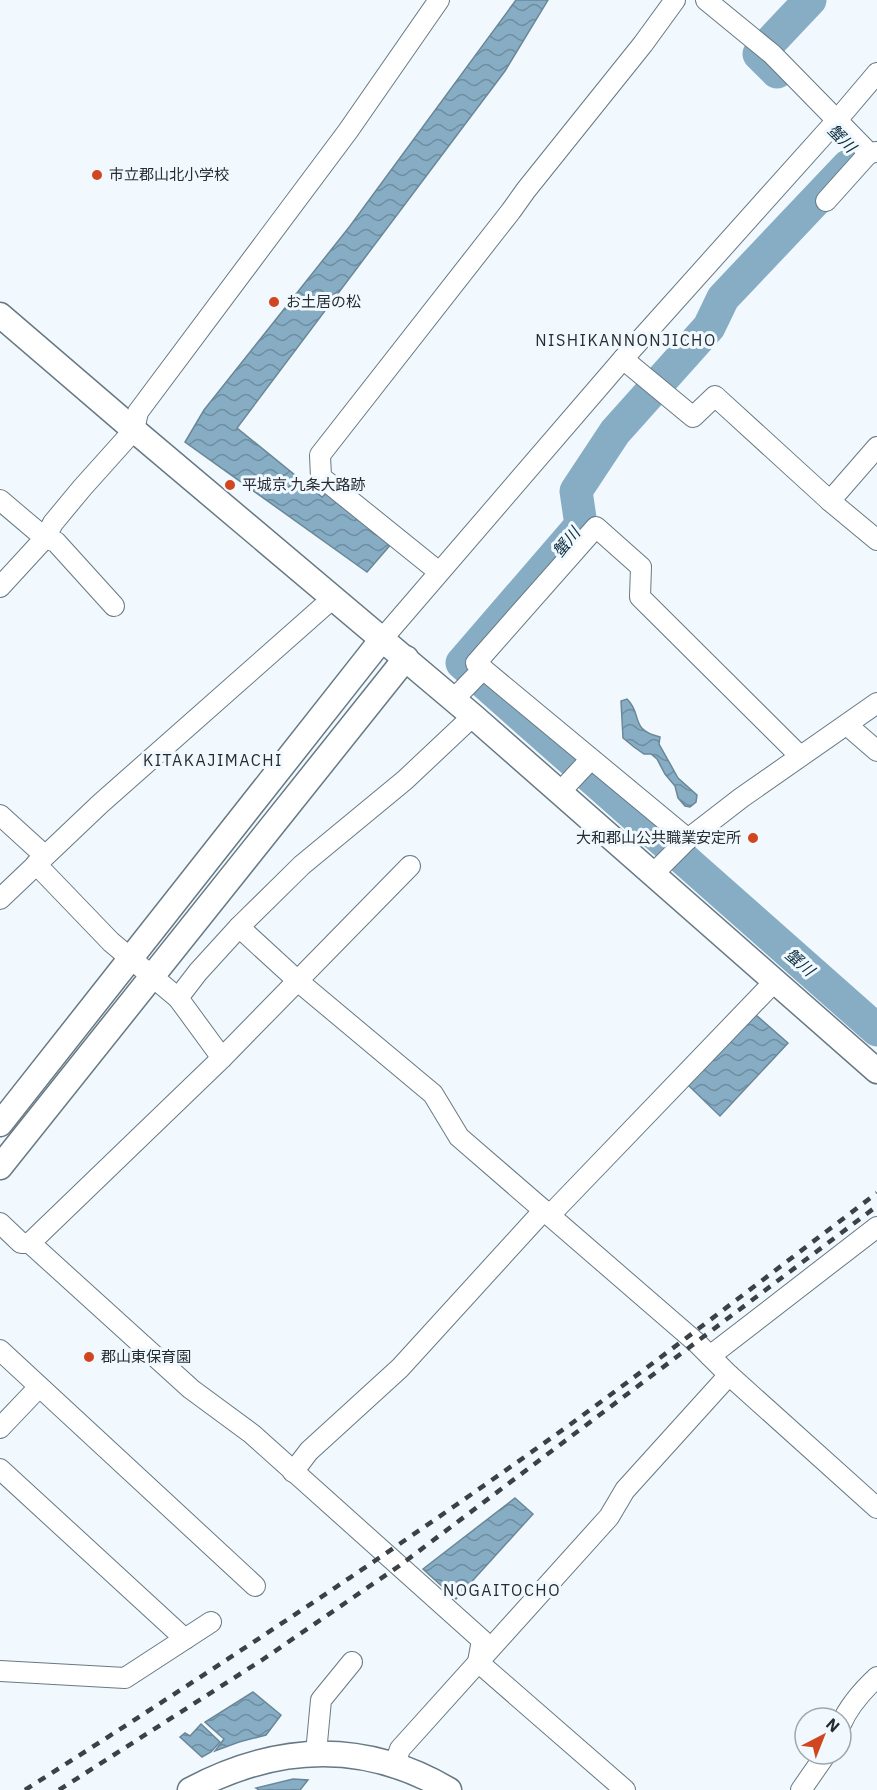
<svg xmlns="http://www.w3.org/2000/svg" width="877" height="1790" viewBox="0 0 877 1790" font-family="'IBM Plex Sans','Noto Sans JP',sans-serif">
	<style>
		.water { fill: url(#water-waves); stroke: #6a8798; stroke-width: 1.5 }
		.lines { fill: none; stroke-linecap: round; stroke-linejoin: round }
		.river { stroke: #87adc4; stroke-width: 33 }
		.minor-casing { stroke: #677984; stroke-width: 22 }
		.tertiary-casing { stroke: #677984; stroke-width: 27 }
		.minor { stroke: #fff; stroke-width: 20 }
		.tertiary { stroke: #fff; stroke-width: 24 }
		.rail { stroke: #3b4247; stroke-width: 4.5; stroke-dasharray: 8 8; stroke-linecap: butt }
		.poi-dot { fill: #cf4620; stroke: #f1f9fe; stroke-width: 2 }
		.labels { text-anchor: middle; stroke-width: 6; stroke-linejoin: round; paint-order: stroke }
		.poi-label { font-size: 15px; fill: #262d32; stroke: #f1f9fe; text-anchor: start }
		.water-label { font-size: 16px; font-style: italic; fill: #0e2f40; stroke: #f1f9fe }
		.neighbourhood-label { font-size: 16px; letter-spacing: 1.5px; fill: #262d32; stroke: #f1f9fe }
	</style>
	<defs>
		<pattern id="water-waves" width="16" height="10" patternUnits="userSpaceOnUse" patternTransform="scale(1.5)"><rect width="16" height="10" fill="#87adc4"/><path d="M0 5q4-4 8 0t8 0" fill="none" stroke="#6e8da0"/></pattern>
	</defs>
	<rect width="100%" height="100%" fill="#f1f9fe"/>
	<!-- water -->
	<g class="water">
		<path d="M 516,0 L 548,0 L 505,71 L 237,428 L 322,497 L 329,491 L 392,543 L 367,572 L 185,442 L 204,410 L 350,226 Z"/>
		<path d="M 627,699 C 643,714 629,730 660,737 L 659,744 L 678,778 L 697,795 L 696,802 L 690,807 L 685,806 L 678,798 L 675,786 L 665,774 L 657,759 L 651,754 L 644,754 L 634,747 L 623,738 L 621,701 Z"/>
		<path d="M 756,1015 L 788,1043 L 720,1116 L 687,1084 Z"/>
		<path d="M 515,1498 L 533,1514 L 456,1599 L 423,1569 Z"/>
		<path d="M 253,1692 L 281,1715 L 266,1735 L 239,1742 L 215,1751 L 224,1739 L 205,1722 Z"/>
		<path d="M 201,1724 L 220,1742 L 211,1752 L 202,1757 L 180,1737 L 185,1733 L 190,1736 Z"/>
		<path d="M 293,1779 L 308,1780 L 300,1790 L 259,1790 L 256,1788 Z"/>
	</g>
	<g class="lines">
		<!-- river -->
		<g class="river">
			<path d="M 777,72 L 759,54 L 810,0"/>
			<path d="M 848,166 L 723,298 L 709,327 L 615,432 L 576,491 L 581,525 L 462,663 L 877,1030"/>
		</g>
		<!-- minor casing -->
		<g class="minor-casing">
			<g id="minor">
				<path d="M 706,0 L 772,54 L 869,153 L 877,152"/>
				<path d="M 826,201 L 869,153"/>
				<path d="M 623,359 L 693,417 L 715,396 L 830,501 L 877,540"/>
				<path d="M 0,500 L 45,538 L 56,542 L 114,606"/>
				<path d="M 830,501 L 877,447"/>
				<path d="M 439,572 L 321,477 L 320,455 L 511,211 L 526,190 L 643,44 L 675,0"/>
				<path d="M 0,587 L 45,538 L 53,523 L 82,488 L 134,430 L 138,412 L 348,131 L 439,0"/>
				<path d="M 383,638 L 623,359 L 838,119 L 877,73"/>
				<path d="M 483,669 L 688,839"/>
				<path d="M 454,699 L 483,669 L 476,663 L 596,527 L 641,567 L 640,597 L 800,756"/>
				<path d="M 847,725 L 877,751"/>
				<path d="M 560,792 L 591,759"/>
				<path d="M 0,815 L 44,855"/>
				<path d="M 36,864 L 111,942 L 178,998 L 222,1058"/>
				<path d="M 653,874 L 688,839 L 741,798 L 877,703"/>
				<path d="M 0,899 L 100,804 L 333,598"/>
				<path d="M 239,927 L 302,865 L 405,780 L 473,716"/>
				<path d="M 178,998 L 198,972 L 239,927 L 299,982 L 433,1094 L 459,1137 L 697,1343 L 729,1375 L 877,1508"/>
				<path d="M 550,1215 L 775,981"/>
				<path d="M 0,1223 L 21,1243 L 30,1243 L 191,1389 L 252,1434 L 482,1640 L 478,1662 L 625,1790"/>
				<path d="M 30,1243 L 222,1058 L 410,866"/>
				<path d="M 0,1350 L 255,1586"/>
				<path d="M 710,1356 L 877,1227"/>
				<path d="M 0,1428 L 39,1387"/>
				<path d="M 0,1469 L 185,1639"/>
				<path d="M 293,1472 L 309,1451 L 400,1368 L 544,1210"/>
				<path d="M 0,1671 L 125,1678 L 211,1622"/>
				<path d="M 841,1724 C 849,1706 863,1690 877,1677"/>
				<path d="M 316,1753 L 321,1700 L 352,1662"/>
				<path d="M 395,1764 L 400,1749 L 609,1517 L 625,1490 L 729,1375"/>
				<path d="M 801,1790 L 826,1754"/>
			</g>
		</g>
		<!-- tertiary casing -->
		<g class="tertiary-casing">
			<g id="tertiary">
				<path d="M 0,315 L 134,430 L 473,716 L 877,1071"/>
				<path d="M 0,1124 L 383,638"/>
				<path d="M 0,1167 L 406,658"/>
				<path d="M 190,1790 C 277,1744 364,1740 449,1790"/>
			</g>
		</g>
		<!-- minor -->
		<use href="#minor" class="minor"/>
		<!-- tertiary -->
		<use href="#tertiary" class="tertiary"/>
		<!-- rail -->
		<g class="rail">
			<path d="M 25,1790 C 209,1673 391,1553 568,1426 C 672,1350 774,1271 877,1193"/>
			<path d="M 59,1790 L 262,1660 L 399,1566 L 877,1206"/>
		</g>
	</g>
	<!-- markers -->
	<g class="poi-dot">
		<circle cx="97" cy="175" r="6"/>
		<circle cx="274" cy="302" r="6"/>
		<circle cx="230" cy="485" r="6"/>
		<circle cx="753" cy="838" r="6"/>
		<circle cx="89" cy="1357" r="6"/>
	</g>
	<g class="labels">
		<!-- poi labels -->
		<g class="poi-label">
			<text x="109" y="180">市立郡山北小学校</text>
			<text x="286" y="307">お土居の松</text>
			<text x="242" y="490">平城京 九条大路跡</text>
			<text x="741" y="843" text-anchor="end">大和郡山公共職業安定所</text>
			<text x="101" y="1362">郡山東保育園</text>
		</g>
		<!-- water labels -->
		<g class="water-label">
			<text transform="translate(842 138) rotate(45)" y="6">蟹川</text>
			<text transform="translate(566 542) rotate(-51)" y="6">蟹川</text>
			<text transform="translate(800 962) rotate(41)" y="6">蟹川</text>
		</g>
		<!-- neighbourhood labels -->
		<g class="neighbourhood-label">
			<text x="626" y="346">NISHIKANNONJICHO</text>
			<text x="213" y="766">KITAKAJIMACHI</text>
			<text x="502" y="1596">NOGAITOCHO</text>
		</g>
	</g>
	<!-- north arrow -->
	<g transform="translate(823 1736) rotate(42)"><circle r="28" fill="#f1f9fe" stroke="#a0a7ac" stroke-width="1.5"/>
	<path d="M0-4.5L10 22L0 15L-10 22Z" fill="#cf4620"/>
	<text y="-9" font-size="16" font-weight="bold" text-anchor="middle" fill="#262d32">N</text>
	</g>
</svg>
